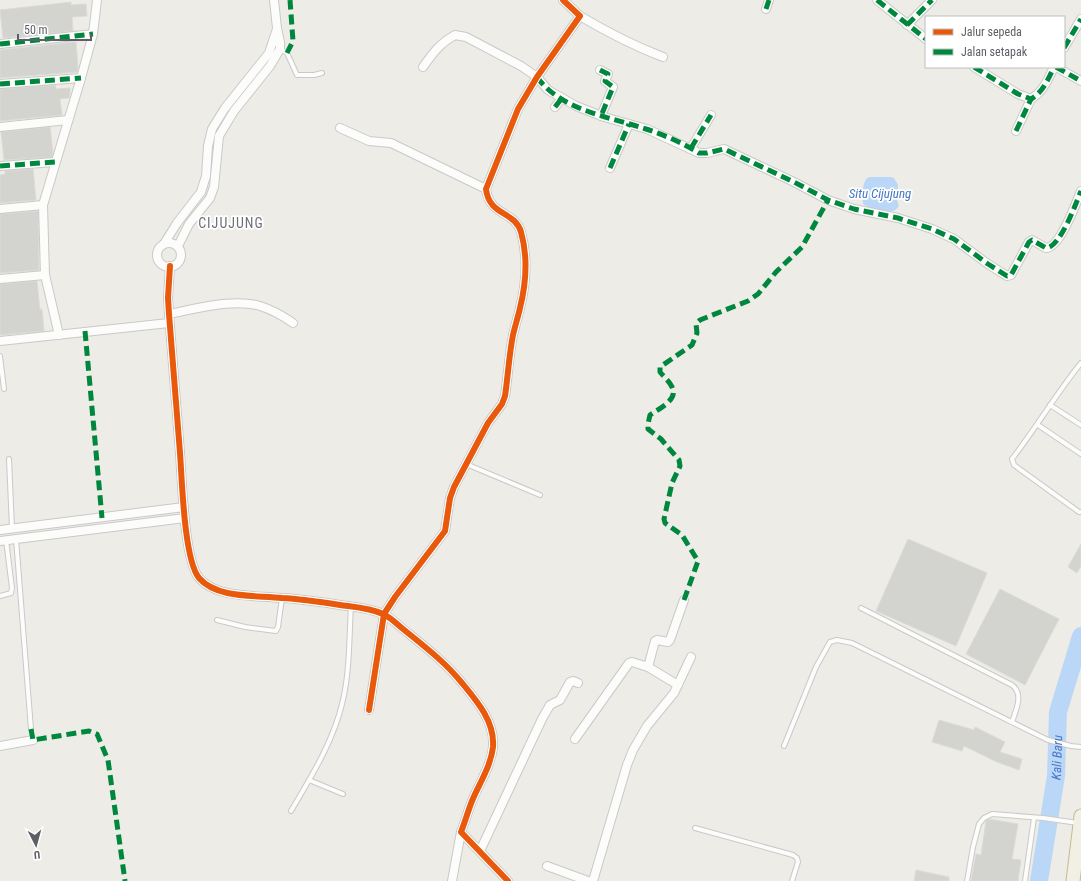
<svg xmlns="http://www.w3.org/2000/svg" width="1081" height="881" viewBox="0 0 1081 881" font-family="'Roboto Condensed',sans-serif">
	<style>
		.water { fill: #bbd7f8 }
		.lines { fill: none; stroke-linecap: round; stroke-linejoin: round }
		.river { stroke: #bbd7f8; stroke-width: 18 }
		.building { fill: #d3d3d0; stroke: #dcdbd6 }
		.service-casing { stroke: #cac9c9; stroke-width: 6 }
		.minor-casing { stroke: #cac9c9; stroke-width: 10 }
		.trunk-casing { stroke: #c5bb93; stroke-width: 15 }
		.service { stroke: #fcfcfb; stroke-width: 4 }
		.minor { stroke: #fcfcfb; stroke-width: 8 }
		.trunk { stroke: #f2f0e4; stroke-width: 13 }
		.quiet { stroke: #00873e; stroke-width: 5; stroke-dasharray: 10 5; stroke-linecap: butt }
		.cycleway-casing { stroke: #fff; stroke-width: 8 }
		.cycleway { stroke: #e8590c; stroke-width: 6 }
		.labels { text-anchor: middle; stroke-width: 3.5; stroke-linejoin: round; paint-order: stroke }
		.water-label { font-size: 13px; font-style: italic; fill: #4576c4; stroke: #fff }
		.quarter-label { font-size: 14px; letter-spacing: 1px; fill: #6d7177; stroke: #fff }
	</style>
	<rect width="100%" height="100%" fill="#edece7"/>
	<!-- water -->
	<path class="water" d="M 870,177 L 891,177 L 894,178 L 898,185 L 897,200 L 899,206 C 891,218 873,210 863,204 C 862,196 862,184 867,178 Z"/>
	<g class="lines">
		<!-- river -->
		<path class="river" id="s1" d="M 1039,881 L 1056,776 L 1058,712 L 1081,636"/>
	</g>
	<!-- building -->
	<g class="building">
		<path d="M 71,2 L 71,5 L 86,4 L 87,16 L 72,17 L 73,31 L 3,38 L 0,10 Z"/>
		<path d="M 74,42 L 76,42 L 78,68 L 77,72 L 0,78 L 0,50 Z"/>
		<path d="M 55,85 L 56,89 L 70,88 L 70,94 L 69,98 L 60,99 L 62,115 L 0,121 L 0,89 Z"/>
		<path d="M 50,127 L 53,153 L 52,157 L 4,160 L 1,132 Z"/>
		<path d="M 33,169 L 36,200 L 0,203 L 0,175 L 5,174 L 5,171 Z"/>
		<path d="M 38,211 L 39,270 L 0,273 L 0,214 Z"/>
		<path d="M 37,281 L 40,310 L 42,309 L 44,331 L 0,335 L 0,284 Z"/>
		<path d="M 908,539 L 987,573 L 956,646 L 876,611 Z"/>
		<path d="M 1081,544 L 1081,566 L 1077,573 L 1068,567 Z"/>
		<path d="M 1000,589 L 1059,619 L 1025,685 L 966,654 Z"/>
		<path d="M 939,720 L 974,730 L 975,727 L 1005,742 L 1000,752 L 1022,759 L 1019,770 L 997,762 L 964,746 L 962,751 L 932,742 Z"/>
		<path d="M 989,819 L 1018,824 L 1012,859 L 1021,860 L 1018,881 L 971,881 L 976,854 L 981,855 L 986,821 Z"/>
		<path d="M 916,870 L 949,877 L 949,881 L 914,881 Z"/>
	</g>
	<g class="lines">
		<!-- service casing -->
		<g class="service-casing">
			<g id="service">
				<path d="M 280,49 L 287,53 L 297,75 L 314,75 L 322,73"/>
				<path d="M 0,356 L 4,389"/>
				<path d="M 1081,363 C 1056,394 1036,428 1012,459 L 1014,465 L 1079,512 L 1081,512"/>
				<path d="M 1050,405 L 1081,425"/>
				<path d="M 1038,425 L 1081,454"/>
				<path d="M 9,459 L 12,528"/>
				<path d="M 466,464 L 540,495"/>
				<path d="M 16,539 L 31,729"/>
				<path d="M 0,596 L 11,593 L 12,588 L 6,540"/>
				<path d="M 861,608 L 1012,685 C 1024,694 1016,710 1012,722"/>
				<path d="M 217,620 L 245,627 L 276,631 L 278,627 L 282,598"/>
				<path d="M 784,746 L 816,667 L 830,642 L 837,640 L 852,643 L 1048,740 L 1071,746 L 1081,747"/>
				<path d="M 309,780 L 343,794"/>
				<path d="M 291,811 C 311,777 333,742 342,704 C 350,673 349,638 351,606"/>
				<path d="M 695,828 L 793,855 L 797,858 L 798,862 L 792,881"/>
				<path d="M 967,881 L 973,847 L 979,824 L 984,818 L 992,814 L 1043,818 L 1078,823"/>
				<path d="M 1025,881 L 1034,818"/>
			</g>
		</g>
		<!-- minor casing -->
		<g class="minor-casing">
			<g id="minor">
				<path d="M 877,0 L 926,39"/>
				<path d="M 766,9 L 769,0"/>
				<path d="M 580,16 C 607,32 634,46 663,57"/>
				<path d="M 907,25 L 932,0"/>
				<path d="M 0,44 L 93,34"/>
				<path d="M 1064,48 L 1081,19"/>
				<path d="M 423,67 C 433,53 439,44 455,35 L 466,37 L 521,66 L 537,77 L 548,90 L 576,106 L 604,117 L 647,129 L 699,153 L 707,153 L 724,149 L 794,182 L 828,200 L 854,209 L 898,218 L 932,229 L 954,239 L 988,264 L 1007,276 L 1011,275 L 1029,242 L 1032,240 L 1046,248 C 1060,248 1076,203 1081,191"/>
				<path d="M 974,67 L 1018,94 L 1031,99 C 1044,91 1048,79 1054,67"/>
				<path d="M 1056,67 L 1081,81"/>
				<path d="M 600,70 L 608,74 L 605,81 L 613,87 L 601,116"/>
				<path d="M 0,84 L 81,78"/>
				<path d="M 555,107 L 562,98"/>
				<path d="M 0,127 L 68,120"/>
				<path d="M 340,128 L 369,141 L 391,143 L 486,189"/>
				<path d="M 1016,131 L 1031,99"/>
				<path d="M 691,148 L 711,115"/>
				<path d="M 0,166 L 55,162"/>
				<path d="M 610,168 L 629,124"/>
				<path d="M 0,209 L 43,205"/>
				<circle cx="169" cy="255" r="12"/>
				<path d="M 164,244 L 177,223 L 201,192 L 206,176 L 208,146 L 212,129 L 225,108 L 269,53 L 277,29"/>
				<path d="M 178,246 L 189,224 L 210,198 L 214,187 L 219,136 L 234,111 L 270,66 L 280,49 L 280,42 L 277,28 L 274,0"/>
				<path d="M 170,266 L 168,298 L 169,314 C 173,360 176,407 180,453 C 182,479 184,560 199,578 C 217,599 257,595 282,598 C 302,599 321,602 340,605 C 354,607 370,608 383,614 C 390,617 397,624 403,629 C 424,646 445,662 462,683 C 477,701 495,722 493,747 C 491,766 479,784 472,801 C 468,811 465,822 461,832 L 508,881"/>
				<path d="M 0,279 L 45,275"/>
				<path d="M 169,314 C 195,309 234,298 260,306 C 273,310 283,316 293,323"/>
				<path d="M 59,335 L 45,275 L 43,205 L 81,78 L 93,34 L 97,0"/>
				<path d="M 0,341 L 169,323"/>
				<path d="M 0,530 L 184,507"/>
				<path d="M 0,541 L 185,518"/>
				<path d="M 648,667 L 655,641 L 657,640 L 668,642 L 670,640 L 684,600"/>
				<path d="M 369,710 L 384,614 L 395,597 L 445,531 L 450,498 L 454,487 L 488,423 L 502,404 L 505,396 C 508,376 509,355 513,335 C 515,326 518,317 520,308 C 526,284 528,257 521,232 C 515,211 489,216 486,189 L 518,109 L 537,77 L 580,16 L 563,0"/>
				<path d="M 575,739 L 629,663 L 632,662 L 648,667 L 678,685"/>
				<path d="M 0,746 L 33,740"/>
				<path d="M 480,851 L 542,719 L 550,705 L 560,700 L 570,682 L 573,681 L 578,683"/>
				<path d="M 547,866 L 588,881"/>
				<path d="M 452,881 L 461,832"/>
				<path d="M 593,881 L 627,765 L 633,750 L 647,726 L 674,693 L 691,657"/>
			</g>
		</g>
		<!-- trunk casing -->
		<g class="trunk-casing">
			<path id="trunk" d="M 1073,881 L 1081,816"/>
		</g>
		<!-- service -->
		<use href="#service" class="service"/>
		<!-- minor -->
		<use href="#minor" class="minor"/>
		<!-- trunk -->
		<use href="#trunk" class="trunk"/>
		<!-- quiet -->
		<g class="quiet">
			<path d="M 877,0 L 926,39"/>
			<path d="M 766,9 L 769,0"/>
			<path d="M 907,25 L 932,0"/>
			<path d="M 0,44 L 93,34"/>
			<path d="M 1064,48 L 1081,19"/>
			<path d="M 287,53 L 293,41 L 290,0"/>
			<path d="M 974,67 L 1018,94 L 1031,99 C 1044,91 1048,79 1054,67"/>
			<path d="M 1056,67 L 1081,81"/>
			<path d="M 600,70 L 608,74 L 605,81 L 613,87 L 601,116"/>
			<path d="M 537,77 C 560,110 610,117 646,129 C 664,135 683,143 699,153 L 707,153 L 724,149 L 794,182 L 828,200 L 854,209 L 898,218 L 932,229 L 954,239 L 988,264 L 1007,276 L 1011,275 L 1029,242 L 1032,240 L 1046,248 C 1060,248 1076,203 1081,191"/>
			<path d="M 0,84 L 81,78"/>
			<path d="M 555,107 L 562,98"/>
			<path d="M 1016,131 L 1031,99"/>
			<path d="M 691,148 L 711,115"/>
			<path d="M 0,166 L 55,162"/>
			<path d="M 610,168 L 629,124"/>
			<path d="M 85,331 L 102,518"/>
			<path d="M 684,600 L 698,561 L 682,535 L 665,523 L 664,519 L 672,483 L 680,466 L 679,460 L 661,439 L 648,429 L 648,424 L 650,415 C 658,409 679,400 672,387 C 670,382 664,377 660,372 L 660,367 L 692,345 L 697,333 L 696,324 L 700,320 L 748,301 L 758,294 L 776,272 L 802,247 L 828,200"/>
			<path d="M 31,729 L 33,740 L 89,731 L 97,734 L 108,760 L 125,881"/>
		</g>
		<!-- cycleway casing -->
		<g class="cycleway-casing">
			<g id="cycleway">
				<path d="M 170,266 L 168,298 L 169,314 C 173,360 176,407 180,453 C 182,479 184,560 199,578 C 217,599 257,595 282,598 C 302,599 321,602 340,605 C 354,607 370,608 383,614 C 390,617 397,624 403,629 C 424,646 445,662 462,683 C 477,701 495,722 493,747 C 491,766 479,784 472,801 C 468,811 465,822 461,832 L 508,881"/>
				<path d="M 369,710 L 384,614 L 395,597 L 445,531 L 450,498 L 454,487 L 488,423 L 502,404 L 505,396 C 508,376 509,355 513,335 C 515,326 518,317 520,308 C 526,284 528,257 521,232 C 515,211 489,216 486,189 L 518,109 L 537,77 L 580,16 L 563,0"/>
			</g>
		</g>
		<!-- cycleway -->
		<use href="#cycleway" class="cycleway"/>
	</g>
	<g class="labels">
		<!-- water labels -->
		<g class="water-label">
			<text x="880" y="198">Situ Cijujung</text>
			<text dy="5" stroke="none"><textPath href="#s1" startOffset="125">Kali Baru</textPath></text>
		</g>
		<!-- quarter labels -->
		<g class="quarter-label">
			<text x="231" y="228">CIJUJUNG</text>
		</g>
	</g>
	<!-- legend -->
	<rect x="925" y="16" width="140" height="52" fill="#ffffff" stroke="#bebfc1"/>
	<rect x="933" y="29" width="20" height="6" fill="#e8590c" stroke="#bebfc1"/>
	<text x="961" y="36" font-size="12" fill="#5c5f65">Jalur sepeda</text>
	<rect x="933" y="49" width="20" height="6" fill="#00873e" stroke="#bebfc1"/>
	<text x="961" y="56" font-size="12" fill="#5c5f65">Jalan setapak</text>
	<!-- north arrow -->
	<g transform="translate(36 845) rotate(174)" stroke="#ffffff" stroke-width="3" paint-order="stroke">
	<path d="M0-3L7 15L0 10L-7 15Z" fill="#5c5f65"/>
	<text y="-6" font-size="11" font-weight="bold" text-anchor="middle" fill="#5c5f65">U</text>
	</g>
	<!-- scale -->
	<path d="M18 34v6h73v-6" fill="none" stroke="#5c5f65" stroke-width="2"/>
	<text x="24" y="34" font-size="12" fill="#5c5f65" stroke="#ffffff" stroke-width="3" paint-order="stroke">50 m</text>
</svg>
